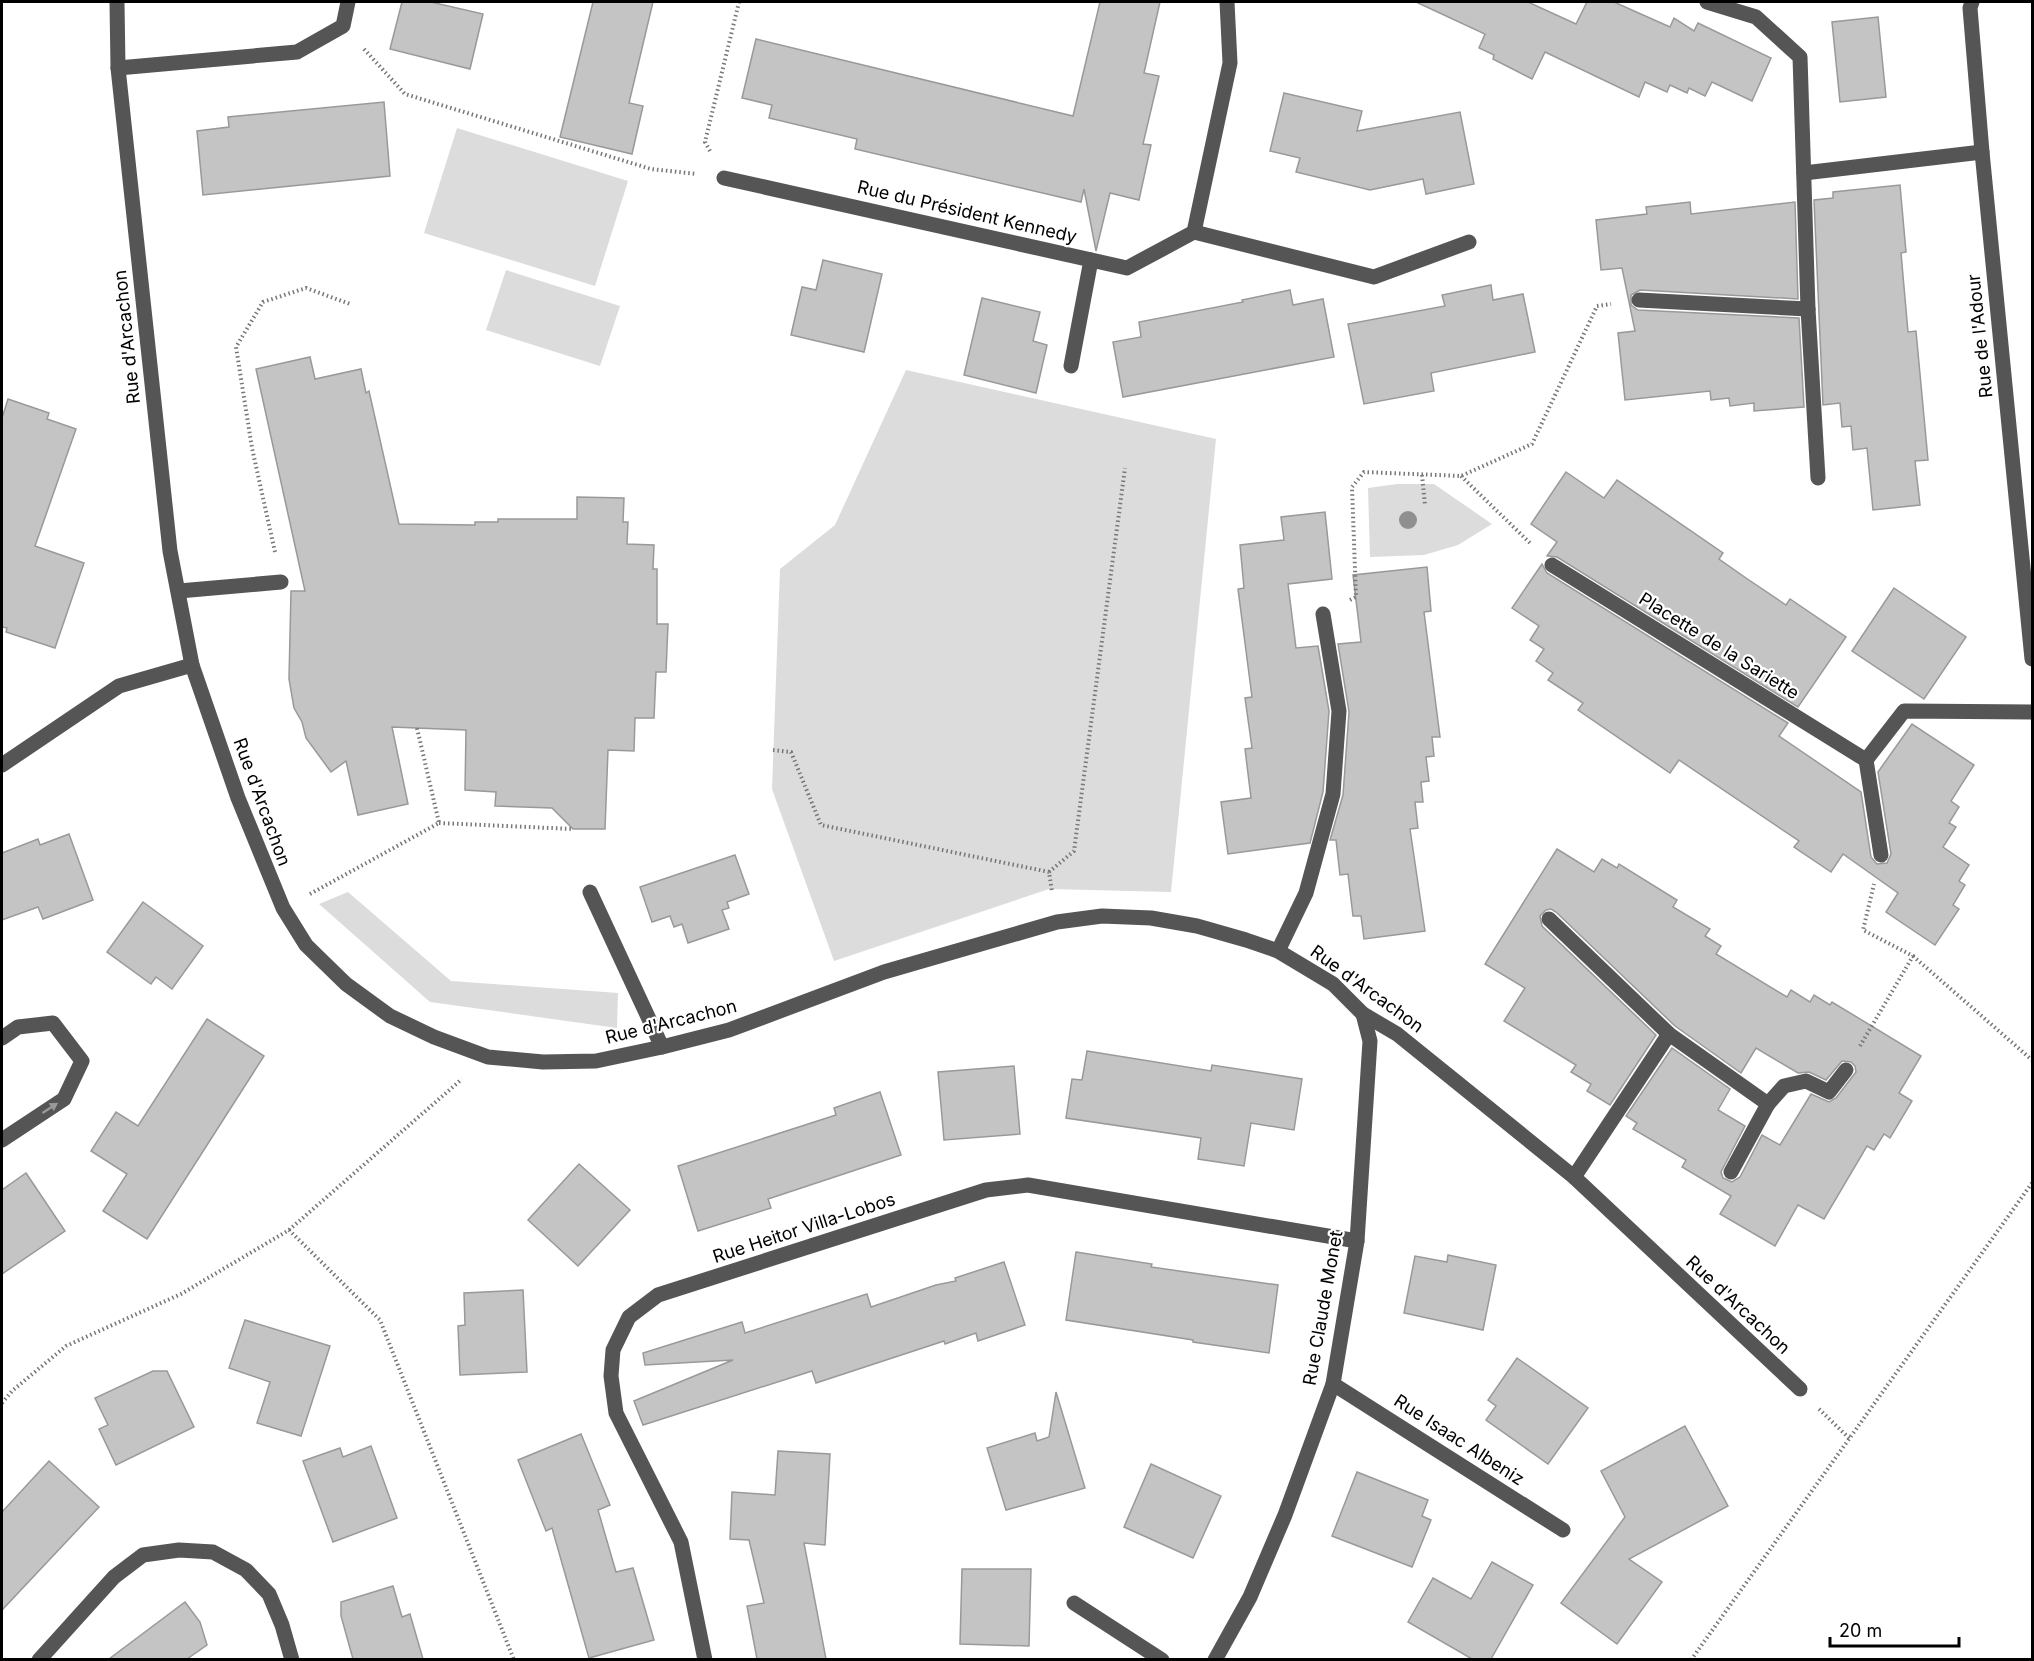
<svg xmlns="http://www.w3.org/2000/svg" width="2034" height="1661" viewBox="0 0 2034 1661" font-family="Inter,sans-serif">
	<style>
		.green { fill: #dcdcdc }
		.building { fill: #c4c4c4; stroke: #999; stroke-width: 1.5 }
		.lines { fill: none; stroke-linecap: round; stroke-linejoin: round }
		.path { stroke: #777; stroke-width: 4; stroke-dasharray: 1.5 3; stroke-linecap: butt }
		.minor { stroke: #555; stroke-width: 15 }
		.tree { fill: #8f8f8f }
		.oneway { fill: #999 }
		.labels { text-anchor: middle; stroke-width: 4.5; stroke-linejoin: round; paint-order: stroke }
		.street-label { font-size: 18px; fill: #000; stroke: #fff }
	</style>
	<rect width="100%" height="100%" fill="#fff"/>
	<!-- green -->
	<g class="green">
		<path d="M 457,128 L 628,181 L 595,286 L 424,233 Z"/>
		<path d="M 506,270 L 620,306 L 600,366 L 486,330 Z"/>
		<path d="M 906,370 L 1216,439 L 1171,892 L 1049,889 L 834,961 L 772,789 L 780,569 L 835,525 Z"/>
		<path d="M 1397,484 L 1434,484 L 1492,524 L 1458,545 L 1424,555 L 1370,557 L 1368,488 Z"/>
		<path d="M 348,892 L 451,981 L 618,993 L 617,1028 L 430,1002 L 319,904 Z"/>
	</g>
	<!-- building -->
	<g class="building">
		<path d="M 402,2 L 431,2 L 483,14 L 470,69 L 390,49 Z"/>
		<path d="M 593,2 L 653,2 L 629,103 L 643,106 L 632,154 L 560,137 Z"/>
		<path d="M 1100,2 L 1160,2 L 1144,73 L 1159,76 L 1143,144 L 1151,145 L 1139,200 L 1110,193 L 1096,251 L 1084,189 L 1081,202 L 855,149 L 857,139 L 769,118 L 772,105 L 742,98 L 756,39 L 1073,116 Z"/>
		<path d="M 1416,2 L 1528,2 L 1576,24 L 1587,2 L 1614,2 L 1670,27 L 1674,18 L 1694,31 L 1698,23 L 1771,58 L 1752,101 L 1712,82 L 1705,96 L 1689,88 L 1687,93 L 1670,85 L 1667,92 L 1645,82 L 1639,97 L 1545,52 L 1532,79 L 1493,59 L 1494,55 L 1479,48 L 1485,34 Z"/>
		<path d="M 1878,17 L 1886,97 L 1840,102 L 1832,22 Z"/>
		<path d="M 1284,93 L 1362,111 L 1357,131 L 1460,112 L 1474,184 L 1426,194 L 1423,179 L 1370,190 L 1296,172 L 1300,158 L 1270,151 Z"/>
		<path d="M 384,102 L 390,176 L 203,195 L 197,131 L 229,127 L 228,117 Z"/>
		<path d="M 1900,185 L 1906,252 L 1901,253 L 1908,332 L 1916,331 L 1928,460 L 1915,461 L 1920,505 L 1873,510 L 1867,448 L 1853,450 L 1851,426 L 1842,427 L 1840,403 L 1823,405 L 1814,200 L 1833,198 L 1833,192 Z"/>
		<path d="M 1690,202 L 1691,214 L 1795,202 L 1798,299 L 1640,290 L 1631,295 L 1631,305 L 1638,310 L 1799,318 L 1804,407 L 1754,411 L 1754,403 L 1730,406 L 1729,398 L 1711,400 L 1710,391 L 1625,400 L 1618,333 L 1635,331 L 1622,268 L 1601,270 L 1596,220 L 1647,214 L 1646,207 Z"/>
		<path d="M 823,260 L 882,274 L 864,352 L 791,335 L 802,287 L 816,290 Z"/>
		<path d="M 1491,285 L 1493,300 L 1523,294 L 1535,352 L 1431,373 L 1434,391 L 1364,404 L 1348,324 L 1445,306 L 1442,295 Z"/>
		<path d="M 1290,290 L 1293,305 L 1323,299 L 1334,357 L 1123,397 L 1113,342 L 1141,337 L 1139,322 L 1243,302 L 1242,300 Z"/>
		<path d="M 982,298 L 1040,312 L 1033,341 L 1047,345 L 1036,393 L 964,375 Z"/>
		<path d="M 310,357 L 315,379 L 361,369 L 366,393 L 369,391 L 399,524 L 475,525 L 475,522 L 498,522 L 498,519 L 577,519 L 577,497 L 624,498 L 623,522 L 628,522 L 627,544 L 654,545 L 653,569 L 657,569 L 657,624 L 668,624 L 666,672 L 656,672 L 654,718 L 635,718 L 634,751 L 608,750 L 605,829 L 573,829 L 552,808 L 495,806 L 496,792 L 465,790 L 466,730 L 392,727 L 408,804 L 358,815 L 346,761 L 331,772 L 306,738 L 302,722 L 294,708 L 289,679 L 291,591 L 305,591 L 256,369 Z"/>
		<path d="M 8,399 L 49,413 L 47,419 L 76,429 L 35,546 L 84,563 L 55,648 L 6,632 L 7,628 L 2,627 L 2,418 Z"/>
		<path d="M 1566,472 L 1604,498 L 1617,480 L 1723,553 L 1719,559 L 1746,578 L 1786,605 L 1790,599 L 1846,637 L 1798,707 L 1557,557 L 1547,556 L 1557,542 L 1531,524 Z"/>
		<path d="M 1325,512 L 1332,579 L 1288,584 L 1296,648 L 1318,646 L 1329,711 L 1323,792 L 1310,843 L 1228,854 L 1221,802 L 1251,798 L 1245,749 L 1252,748 L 1245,698 L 1252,697 L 1238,589 L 1244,588 L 1240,545 L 1284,540 L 1281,517 Z"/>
		<path d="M 1542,564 L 1547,573 L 1788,723 L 1779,736 L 1861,792 L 1871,857 L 1877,864 L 1887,863 L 1891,854 L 1878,772 L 1912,724 L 1974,765 L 1951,801 L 1959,807 L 1949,823 L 1956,827 L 1943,847 L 1969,865 L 1959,881 L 1965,885 L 1953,905 L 1959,909 L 1935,945 L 1886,912 L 1898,893 L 1843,854 L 1831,872 L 1794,847 L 1799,841 L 1679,760 L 1670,773 L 1578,710 L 1583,703 L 1548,680 L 1553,673 L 1536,661 L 1544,649 L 1530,640 L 1539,626 L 1512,608 Z"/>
		<path d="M 1427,567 L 1431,611 L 1424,612 L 1440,737 L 1432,737 L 1434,756 L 1426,757 L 1429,781 L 1421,782 L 1423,802 L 1415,802 L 1418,828 L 1410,829 L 1425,931 L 1364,939 L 1361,916 L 1353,916 L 1348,874 L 1340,875 L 1336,840 L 1330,840 L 1343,795 L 1349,712 L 1338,644 L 1361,642 L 1353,575 Z"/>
		<path d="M 1894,588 L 1966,637 L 1924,699 L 1852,651 Z"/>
		<path d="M 69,834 L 93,900 L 43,919 L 38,907 L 2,920 L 2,853 L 38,839 L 40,845 Z"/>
		<path d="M 1557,849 L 1594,872 L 1602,859 L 1617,868 L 1619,864 L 1677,900 L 1673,907 L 1710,929 L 1705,936 L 1721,946 L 1716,954 L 1787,997 L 1791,990 L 1810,1002 L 1814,995 L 1830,1005 L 1832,1002 L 1921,1056 L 1899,1093 L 1912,1101 L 1890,1138 L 1884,1134 L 1874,1150 L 1867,1146 L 1824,1219 L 1798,1205 L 1775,1246 L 1720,1214 L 1731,1196 L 1682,1167 L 1686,1160 L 1633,1129 L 1637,1123 L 1626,1116 L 1672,1048 L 1730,1089 L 1718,1110 L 1745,1126 L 1721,1172 L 1723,1178 L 1732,1182 L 1740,1177 L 1762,1135 L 1780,1145 L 1811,1094 L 1829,1102 L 1836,1098 L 1856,1072 L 1855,1066 L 1851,1062 L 1842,1061 L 1826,1080 L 1809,1072 L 1798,1073 L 1756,1048 L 1741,1073 L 1675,1026 L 1556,912 L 1551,909 L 1546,910 L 1540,916 L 1542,926 L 1656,1035 L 1610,1105 L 1587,1091 L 1591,1084 L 1571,1072 L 1576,1065 L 1504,1021 L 1525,988 L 1485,964 Z"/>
		<path d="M 735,855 L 749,894 L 727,902 L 729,908 L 722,910 L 729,929 L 688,943 L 682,924 L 674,927 L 670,916 L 652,922 L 640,887 Z"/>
		<path d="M 143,902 L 203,946 L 172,989 L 156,977 L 151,984 L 107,952 Z"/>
		<path d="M 207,1019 L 264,1056 L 147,1239 L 103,1211 L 127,1174 L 91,1151 L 116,1112 L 138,1126 Z"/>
		<path d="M 1087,1051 L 1211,1071 L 1212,1065 L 1302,1079 L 1294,1130 L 1251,1123 L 1244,1166 L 1198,1159 L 1201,1138 L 1066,1118 L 1072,1079 L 1082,1080 Z"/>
		<path d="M 1014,1066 L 1020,1134 L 944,1140 L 938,1072 Z"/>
		<path d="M 880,1092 L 901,1155 L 768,1199 L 771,1208 L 698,1231 L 678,1166 L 836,1115 L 834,1108 Z"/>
		<path d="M 579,1164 L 630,1210 L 578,1266 L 528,1220 Z"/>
		<path d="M 26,1173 L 65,1231 L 2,1274 L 2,1190 Z"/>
		<path d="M 1076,1252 L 1152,1264 L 1151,1267 L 1278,1285 L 1269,1353 L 1193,1342 L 1193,1340 L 1066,1320 Z"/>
		<path d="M 1448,1255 L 1496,1265 L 1483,1330 L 1404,1313 L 1415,1256 L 1447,1262 Z"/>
		<path d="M 1004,1262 L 1025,1325 L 978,1341 L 976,1333 L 945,1344 L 944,1341 L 816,1383 L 812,1371 L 643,1425 L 634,1401 L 733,1360 L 645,1365 L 643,1353 L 742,1322 L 745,1333 L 867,1294 L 871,1307 L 936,1285 L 956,1281 L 955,1278 Z"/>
		<path d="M 523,1290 L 527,1372 L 460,1375 L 458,1326 L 465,1325 L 464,1293 Z"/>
		<path d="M 245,1320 L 330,1346 L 301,1436 L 257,1423 L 270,1382 L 229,1368 Z"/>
		<path d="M 1517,1358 L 1588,1408 L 1548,1464 L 1486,1420 L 1496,1406 L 1488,1400 Z"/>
		<path d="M 153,1371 L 167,1371 L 194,1427 L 116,1465 L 99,1429 L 108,1425 L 95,1398 Z"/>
		<path d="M 1056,1392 L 1085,1488 L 1006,1510 L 987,1448 L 1035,1433 L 1037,1441 L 1049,1437 Z"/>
		<path d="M 1685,1426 L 1728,1506 L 1629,1559 L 1662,1582 L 1617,1644 L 1561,1603 L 1625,1517 L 1601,1471 Z"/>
		<path d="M 581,1434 L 610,1505 L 598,1510 L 616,1572 L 633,1568 L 654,1640 L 589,1658 L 552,1528 L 546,1531 L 518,1460 Z"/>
		<path d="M 371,1446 L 397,1518 L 333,1542 L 303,1461 L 340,1448 L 343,1457 Z"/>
		<path d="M 778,1451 L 830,1454 L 825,1545 L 804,1543 L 826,1659 L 757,1659 L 747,1606 L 764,1603 L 749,1540 L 730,1539 L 732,1492 L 775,1495 Z"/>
		<path d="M 49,1461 L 99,1507 L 2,1610 L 2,1512 Z"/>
		<path d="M 1151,1464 L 1221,1496 L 1193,1558 L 1124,1527 Z"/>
		<path d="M 1357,1472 L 1428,1500 L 1422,1516 L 1431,1520 L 1412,1567 L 1332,1536 Z"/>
		<path d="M 1492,1562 L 1533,1585 L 1491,1659 L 1472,1659 L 1408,1622 L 1433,1578 L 1471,1599 Z"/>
		<path d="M 962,1569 L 1031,1569 L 1029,1646 L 960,1644 Z"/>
		<path d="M 393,1586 L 402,1617 L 410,1614 L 423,1659 L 353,1659 L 341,1616 L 341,1602 Z"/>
		<path d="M 185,1602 L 200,1622 L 207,1645 L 187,1659 L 109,1659 Z"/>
	</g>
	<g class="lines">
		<!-- path -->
		<g class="path">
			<path d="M 364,49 L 405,94 L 651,169 L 697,174"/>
			<path d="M 710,151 L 705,142 L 739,2"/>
			<path d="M 1422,475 L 1425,505"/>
			<path d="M 1461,476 L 1530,543"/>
			<path d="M 275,552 L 252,448 L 236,347 L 263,302 L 306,288 L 350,304"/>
			<path d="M 1350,600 L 1356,597 L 1352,487 L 1364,472 L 1461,476 L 1532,444 L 1597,306 L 1611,304"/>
			<path d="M 773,750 L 791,752 L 821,825 L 1049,872 L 1052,892"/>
			<path d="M 439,823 L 573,829"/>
			<path d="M 1049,872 L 1074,851 L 1125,468"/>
			<path d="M 310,894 L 439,823 L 417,728"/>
			<path d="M 1913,956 L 2032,1060"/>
			<path d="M 1860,1046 L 1913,956 L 1863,930 L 1874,884"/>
			<path d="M 289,1230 L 462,1079"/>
			<path d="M 2,1403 L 12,1391 L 66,1346 L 181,1294 L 289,1230 L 380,1320 L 514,1660"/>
			<path d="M 1819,1409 L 1850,1439"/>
			<path d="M 1691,1660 L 2032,1183"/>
		</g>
		<!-- minor -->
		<g class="minor">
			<path d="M 117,2 L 118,68 L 170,551 L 192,665 L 238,798 L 283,908 L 306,945 L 346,984 L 390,1016 L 434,1037 L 488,1057 L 543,1062 L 596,1061 L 662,1047 L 729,1030 L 884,972 L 1057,922 L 1102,916 L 1151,918 L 1197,926 L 1246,940 L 1278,951 L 1333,984 L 1363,1014 L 1397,1034 L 1574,1177 L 1800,1389"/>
			<path d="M 1707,2 L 1756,17 L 1800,57 L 1808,309 L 1818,478"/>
			<path d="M 1972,2 L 1970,8 L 1982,152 L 2032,659"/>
			<path d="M 118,68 L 297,52 L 343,26 L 348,2"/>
			<path d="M 1804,173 L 1982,152"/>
			<path d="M 724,178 L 1127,268 L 1194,232 L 1230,63 L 1227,2"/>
			<path d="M 1194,232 L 1374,277 L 1469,242"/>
			<path d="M 1639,300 L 1808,309"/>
			<path d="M 1071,366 L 1091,260"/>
			<path d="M 1552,565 L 1866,760 L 1904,711 L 2032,712"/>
			<path d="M 179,591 L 281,582"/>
			<path d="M 1866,760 L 1881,855"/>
			<path d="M 2,765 L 119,686 L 192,665"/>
			<path d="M 590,892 L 662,1047"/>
			<path d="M 1549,919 L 1669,1034 L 1768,1104 L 1731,1172"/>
			<path d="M 1278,951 L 1306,893 L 1333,794 L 1339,711 L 1323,614"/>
			<path d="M 2,1038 L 18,1027 L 53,1023 L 82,1061 L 64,1099 L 2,1140"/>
			<path d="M 1768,1104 L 1784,1086 L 1806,1081 L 1829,1092 L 1846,1070"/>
			<path d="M 1574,1177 L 1669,1034"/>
			<path d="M 1333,1384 L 1563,1530"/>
			<path d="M 1074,1603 L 1162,1660"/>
			<path d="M 39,1660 L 114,1577 L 143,1555 L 179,1550 L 213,1552 L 246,1570 L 269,1594 L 282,1625 L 292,1660"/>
			<path d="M 705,1660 L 681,1542 L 616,1413 L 611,1376 L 613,1350 L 629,1317 L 658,1295 L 986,1190 L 1028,1185 L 1357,1241"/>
			<path d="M 1215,1660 L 1250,1597 L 1285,1515 L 1333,1384 L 1357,1241 L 1370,1041 L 1363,1014"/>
		</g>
	</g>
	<!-- trees -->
	<circle class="tree" cx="1408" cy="520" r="9"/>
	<!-- one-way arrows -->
	<defs><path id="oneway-solid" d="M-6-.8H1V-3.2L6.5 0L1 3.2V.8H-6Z" transform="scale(1.5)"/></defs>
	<use class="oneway" href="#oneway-solid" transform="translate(50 1108) rotate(-33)"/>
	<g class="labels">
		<!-- street labels -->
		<g class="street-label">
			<text transform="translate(967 212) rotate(13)" y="6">Rue du Président Kennedy</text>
			<text transform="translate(1980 336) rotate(-96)" y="6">Rue de l'Adour</text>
			<text transform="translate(127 337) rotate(-96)" y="6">Rue d'Arcachon</text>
			<text transform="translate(1719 646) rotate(32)" y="6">Placette de la Sariette</text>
			<text transform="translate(262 802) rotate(70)" y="6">Rue d'Arcachon</text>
			<text transform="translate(1367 989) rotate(36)" y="6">Rue d'Arcachon</text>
			<text transform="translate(671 1022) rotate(-14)" y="6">Rue d'Arcachon</text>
			<text transform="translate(804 1228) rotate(-18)" y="6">Rue Heitor Villa-Lobos</text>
			<text transform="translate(1738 1305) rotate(43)" y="6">Rue d'Arcachon</text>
			<text transform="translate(1323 1308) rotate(-80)" y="6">Rue Claude Monet</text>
			<text transform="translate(1459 1440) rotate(33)" y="6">Rue Isaac Albeniz</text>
		</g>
	</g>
	<!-- border -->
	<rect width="2034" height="1661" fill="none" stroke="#000000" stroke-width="6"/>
	<!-- scale -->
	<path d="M1830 1637v9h129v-9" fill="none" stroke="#000000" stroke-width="3"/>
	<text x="1839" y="1637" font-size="18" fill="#000000" stroke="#ffffff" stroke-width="4.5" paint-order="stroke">20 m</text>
</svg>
